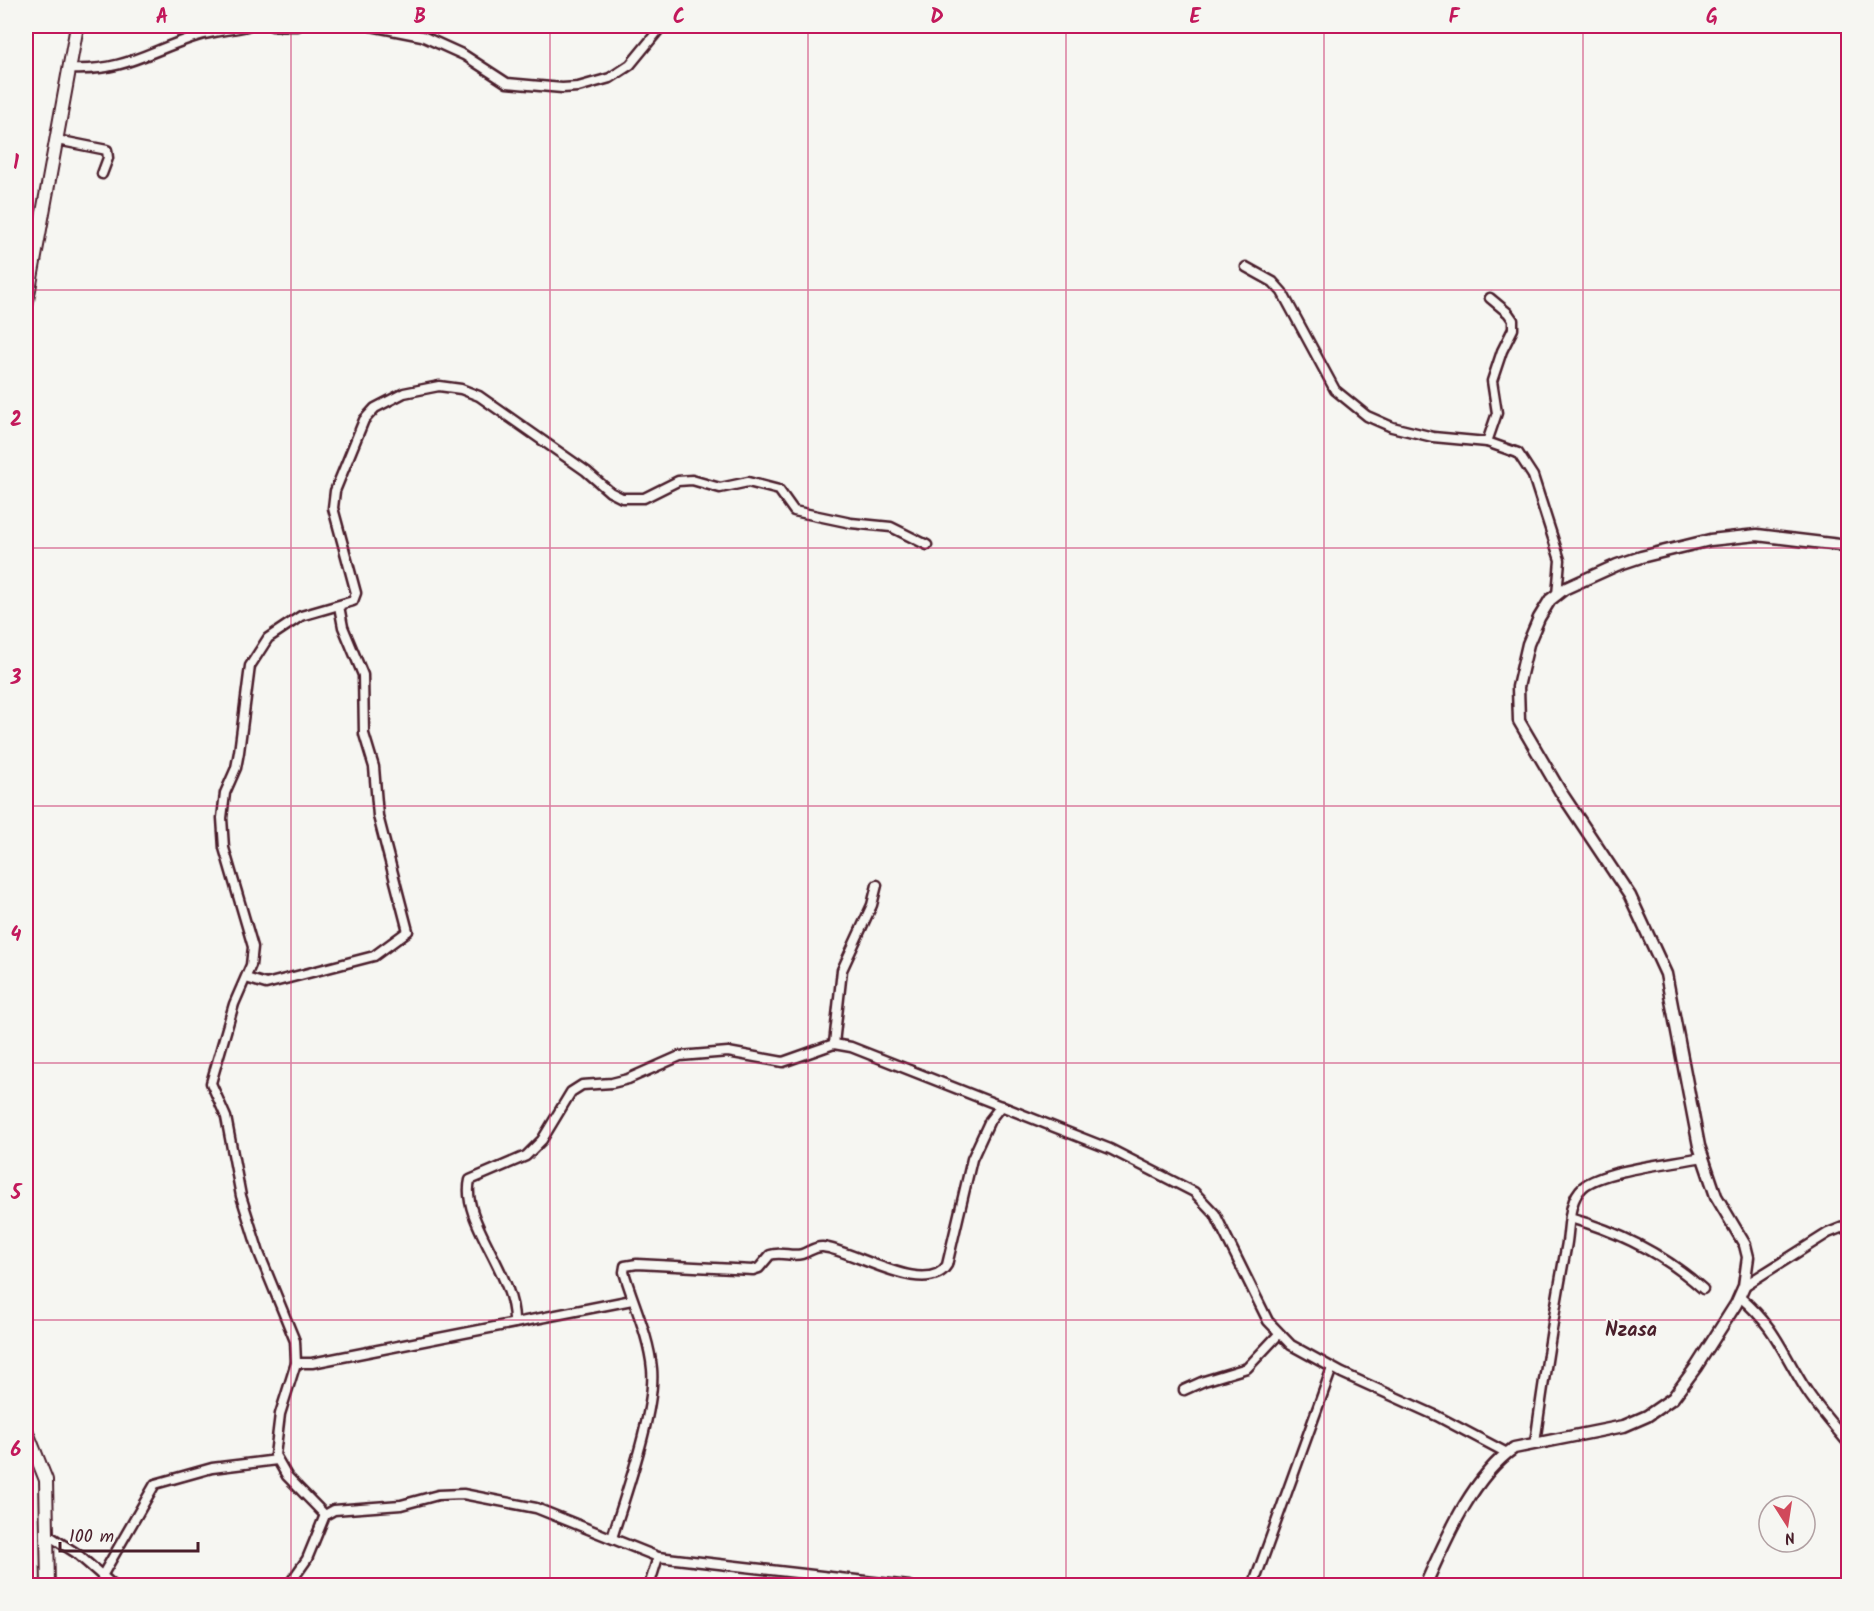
<svg xmlns="http://www.w3.org/2000/svg" width="1874" height="1611" viewBox="0 0 1874 1611" font-family="Kalam,sans-serif">
	<style>
		.lines { fill: none; stroke-linecap: round; stroke-linejoin: round }
		.minor-casing { stroke: #4a1f2b; stroke-width: 13 }
		.tertiary-casing { stroke: #4a1f2b; stroke-width: 15 }
		.secondary-casing { stroke: #4a1f2b; stroke-width: 16 }
		.minor { stroke: #f6f6f2; stroke-width: 8 }
		.tertiary { stroke: #f6f6f2; stroke-width: 10 }
		.secondary { stroke: #f6f6f2; stroke-width: 12 }
		.grid { fill: none; stroke: #c2185b; stroke-width: 1.5; stroke-opacity: 0.55 }
		.labels { text-anchor: middle; stroke-width: 4.5; stroke-linejoin: round; paint-order: stroke }
		.quarter-label { font-size: 20px; font-weight: bold; fill: #4a1f2b; stroke: #f6f6f2 }
		.neatline { fill: none; stroke: #c2185b; stroke-width: 2 }
		.grid-label { font-size: 20px; text-anchor: middle; font-weight: bold; fill: #c2185b }
	</style>
	<rect width="100%" height="100%" fill="#f6f6f2"/>
	<filter id="ink" filterUnits="userSpaceOnUse"><feTurbulence type="fractalNoise" baseFrequency=".0167" numOctaves="2"/><feDisplacementMap in="SourceGraphic" scale="12" xChannelSelector="R" yChannelSelector="G"/><feConvolveMatrix kernelMatrix="1 2 1 2 8 2 1 2 1" color-interpolation-filters="sRGB"/></filter>
	<g filter="url(#ink)">
		<g class="lines">
			<!-- minor casing -->
			<g class="minor-casing">
				<g id="minor">
					<path d="M 272,26 L 298,26"/>
					<path d="M 371,26 L 422,36 L 464,55 L 507,83 L 562,88 L 578,87 L 610,78 L 630,65 L 662,26"/>
					<path d="M 69,69 C 125,72 148,51 197,36 C 214,31 231,30 247,26"/>
					<path d="M 57,140 L 107,150 L 108,158 L 102,174"/>
					<path d="M 1246,267 L 1273,282 L 1282,292 L 1335,390 L 1367,416 L 1392,427 L 1433,437 L 1487,442 L 1518,453 L 1533,476 L 1560,560 L 1557,595"/>
					<path d="M 1487,442 L 1497,413 L 1492,381 L 1502,351 L 1513,329 L 1513,320 L 1508,313 L 1490,298"/>
					<path d="M 246,978 L 266,984 L 374,956 L 408,931 L 378,816 L 374,767 L 364,734 L 363,675 L 343,627 L 339,606"/>
					<path d="M 834,1044 L 842,970 L 872,905 L 877,885"/>
					<path d="M 1570,1218 C 1620,1232 1664,1254 1703,1289"/>
					<path d="M 1744,1286 L 1828,1233 L 1848,1225"/>
					<path d="M 1740,1297 C 1776,1328 1781,1350 1805,1388 C 1817,1407 1834,1426 1848,1443"/>
					<path d="M 514,1323 C 516,1274 460,1221 470,1180 L 526,1156 L 542,1140 L 571,1092 L 582,1085 L 612,1083 L 628,1079 L 680,1056 L 728,1052 L 783,1062 L 834,1044 L 851,1047 L 1110,1149 L 1194,1192 L 1215,1214 L 1268,1321 L 1291,1345 L 1342,1373 L 1437,1416 L 1507,1453"/>
					<path d="M 296,1363 L 312,1363 L 632,1300"/>
					<path d="M 1184,1390 L 1204,1381 L 1247,1368 L 1279,1334"/>
					<path d="M 1535,1443 C 1544,1378 1554,1313 1566,1248 C 1570,1230 1567,1201 1583,1187 C 1602,1170 1675,1163 1702,1157"/>
					<path d="M 325,1515 L 287,1476 L 275,1455 L 280,1414 L 296,1363 L 295,1341 L 259,1253 L 241,1196 L 226,1117 L 211,1083 L 234,1004 L 251,965 L 253,947 L 224,848 L 222,818 L 225,793 L 236,768 L 239,752 L 250,666 L 268,638 L 301,616 L 353,601 L 356,593 L 333,508 L 335,491 L 364,420 L 375,408 L 404,393 L 439,386 L 461,389 L 479,396 L 586,471 L 610,492 L 622,498 L 644,498 L 678,481 L 692,480 L 720,488 L 748,482 L 779,490 L 794,511 L 851,523 L 891,527 L 927,545"/>
					<path d="M 48,1535 L 76,1553 L 114,1586"/>
					<path d="M 612,1538 C 625,1496 656,1410 652,1369 C 649,1336 633,1303 624,1272 L 625,1266 L 637,1264 L 753,1270 L 759,1268 L 770,1255 C 781,1251 791,1257 802,1254 C 809,1252 815,1246 823,1247 C 853,1250 927,1298 947,1265 L 972,1159 L 990,1120 L 1001,1106"/>
					<path d="M 102,1576 L 155,1484 L 212,1468 L 277,1460"/>
					<path d="M 288,1586 L 307,1559 L 325,1515 L 334,1510 L 401,1505 L 438,1495 L 463,1494 L 536,1508 L 658,1557 L 909,1586"/>
					<path d="M 649,1586 L 658,1557"/>
					<path d="M 1253,1586 L 1332,1368"/>
				</g>
			</g>
			<!-- tertiary casing -->
			<g class="tertiary-casing">
				<path id="tertiary" d="M 1425,1586 C 1446,1539 1472,1477 1514,1448 L 1624,1426 L 1647,1416 L 1673,1398 L 1696,1367 L 1736,1304 L 1744,1286 L 1748,1257 L 1745,1245 L 1716,1196 L 1699,1146 L 1666,974 L 1630,896 L 1560,791 L 1519,721 L 1518,687 L 1528,644 L 1539,618 L 1550,600 L 1564,589 L 1617,565 L 1641,557 L 1710,540 L 1757,535 L 1848,546"/>
			</g>
			<!-- secondary casing -->
			<g class="secondary-casing">
				<g id="secondary">
					<path d="M 26,306 L 77,26"/>
					<path d="M 26,1430 L 46,1480 L 48,1586"/>
				</g>
			</g>
			<!-- minor -->
			<use href="#minor" class="minor"/>
			<!-- tertiary -->
			<use href="#tertiary" class="tertiary"/>
			<!-- secondary -->
			<use href="#secondary" class="secondary"/>
		</g>
	</g>
	<!-- grid -->
	<path class="grid" d="M 291,26 L 291,1586M 550,26 L 550,1586M 808,26 L 808,1586M 1066,26 L 1066,1586M 1324,26 L 1324,1586M 1583,26 L 1583,1586M 26,290 L 1848,290M 26,548 L 1848,548M 26,806 L 1848,806M 26,1063 L 1848,1063M 26,1320 L 1848,1320"/>
	<g class="labels">
		<!-- quarter labels -->
		<g class="quarter-label">
			<text x="1631" y="1336">Nzasa</text>
		</g>
	</g>
	<!-- margin -->
	<rect width="1874" height="1611" fill="none" stroke="#f6f6f2" stroke-width="66"/>
	<!-- north arrow -->
	<g transform="translate(1787 1524) rotate(168)"><circle r="28" fill="#f6f6f2" stroke="#b1a0a2" stroke-width="1.5"/>
	<path d="M0-4.5L10 22L0 15L-10 22Z" fill="#d1495b"/>
	<text y="-9" font-size="16" font-weight="bold" text-anchor="middle" fill="#4a1f2b">N</text>
	</g>
	<!-- scale -->
	<path d="M60 1542v9h138v-9" fill="none" stroke="#4a1f2b" stroke-width="3"/>
	<text x="69" y="1542" font-size="18" fill="#4a1f2b" stroke="#f6f6f2" stroke-width="4.5" paint-order="stroke">100 m</text>
	<rect x="33" y="33" width="1808" height="1545" class="neatline"/>
	<g class="grid-label">
		<text x="162" y="23">A</text>
		<text x="420" y="23">B</text>
		<text x="679" y="23">C</text>
		<text x="937" y="23">D</text>
		<text x="1195" y="23">E</text>
		<text x="1454" y="23">F</text>
		<text x="1712" y="23">G</text>
		<text x="16" y="169">1</text>
		<text x="16" y="426">2</text>
		<text x="16" y="684">3</text>
		<text x="16" y="941">4</text>
		<text x="16" y="1199">5</text>
		<text x="16" y="1456">6</text>
	</g>
</svg>
